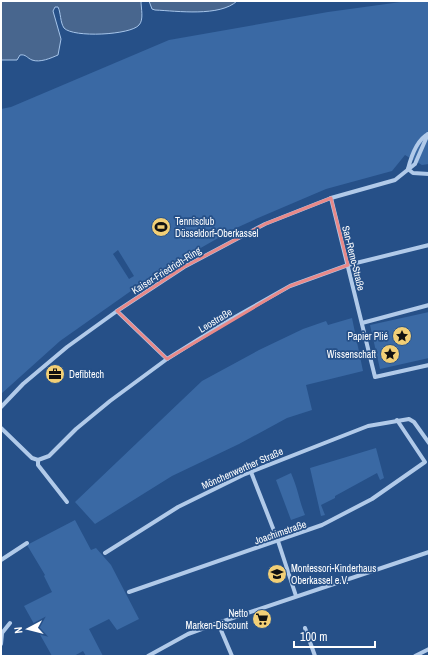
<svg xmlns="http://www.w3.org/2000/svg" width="430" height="657" viewBox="0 0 430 657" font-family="'Archivo Narrow',sans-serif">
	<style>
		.green { fill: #3a69a4; fill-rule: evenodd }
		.water { fill: #48668e; stroke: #a6c5ea }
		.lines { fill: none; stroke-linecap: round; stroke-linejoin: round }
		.street { stroke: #b1cae9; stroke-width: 4 }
		.marked { fill: none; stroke: #e88989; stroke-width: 3; stroke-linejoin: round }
		.labels { text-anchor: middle; stroke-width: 3.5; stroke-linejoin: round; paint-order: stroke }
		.poi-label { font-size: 10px; fill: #fff; stroke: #265088; text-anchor: start }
		.street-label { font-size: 10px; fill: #fff; stroke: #265088 }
	</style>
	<rect width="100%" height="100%" fill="#265088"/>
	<!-- green -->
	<g class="green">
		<path d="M 408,1 L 429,1 L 429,164 L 422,165 L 405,155 L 392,171 L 326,189 L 258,218 L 234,229 L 155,274 L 60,341 L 1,394 L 1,109 L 11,107 L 169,40 L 328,12 ZM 118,250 L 134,276 L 129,279 L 113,254 Z"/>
		<path d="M 429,312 L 429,358 L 380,369 L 370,325 Z"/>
		<path d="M 352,318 L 363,371 L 306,385 L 312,410 L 287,418 L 239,444 L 172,476 L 95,524 L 75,502 L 202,381 L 259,350 L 303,329 L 326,321 L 328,325 Z"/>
		<path d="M 376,448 L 384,478 L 380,480 L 377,473 L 335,496 L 335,498 L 321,505 L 325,515 L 321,516 L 310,468 Z"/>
		<path d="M 291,473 C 298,489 299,500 305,515 L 291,520 L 276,480 Z"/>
		<path d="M 75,520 L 91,550 L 96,548 L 111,565 L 139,619 L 117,630 L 109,619 L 89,629 L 103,656 L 86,656 L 83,651 L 74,656 L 52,656 L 24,606 L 52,592 L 44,576 L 45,575 L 27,545 Z"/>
	</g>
	<!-- water -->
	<g class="water">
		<path d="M 1,1 L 141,1 C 141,8 144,20 139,25 C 131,35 73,38 64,28 C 60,22 61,13 58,7 L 55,7 L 53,11 L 61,39 L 58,55 C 51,58 40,63 32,60 C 27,58 26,54 20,55 L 17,60 L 1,60 Z"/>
		<path d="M 149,1 L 237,1 C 220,17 177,11 155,10 L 152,9 Z"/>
	</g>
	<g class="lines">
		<!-- street -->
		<g class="street">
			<path d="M 408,169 C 411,157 417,140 428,134"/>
			<path d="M 408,169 L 413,173 L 429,174"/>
			<path d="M 331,198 L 375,377 L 429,365"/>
			<path d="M 117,311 L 167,359"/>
			<path d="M 362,323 L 429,305"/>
			<path d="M 1,407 L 23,384 L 67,347 L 117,311 L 184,267 L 265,224 L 331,198 L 395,180 L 415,164 L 428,134"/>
			<path d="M 1,428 L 32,458 L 38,460"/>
			<path d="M 38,460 L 49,456 L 76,429 L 110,401 L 167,359 L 228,321 L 290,286 L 348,265 L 429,245"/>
			<path d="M 38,460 L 38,465 L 67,502"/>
			<path d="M 251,472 L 278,541 L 296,596"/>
			<path d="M 105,553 L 178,507 L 243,475 L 368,426 L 409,419 L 414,422 L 429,443"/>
			<path d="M 1,560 L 27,543"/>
			<path d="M 129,592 L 322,525 L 372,499 L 425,462 L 397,420"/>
			<path d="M 218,623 L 232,656"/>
			<path d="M 305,628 L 315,656"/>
			<path d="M 1,644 L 2,633 L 10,623"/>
			<path d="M 148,656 L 188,634 L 218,623 L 429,552"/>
			<path d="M 415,656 L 429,649"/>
		</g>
	</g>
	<!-- marked area -->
	<path class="marked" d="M 331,198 L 348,265 L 290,286 L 167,359 L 117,311 L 184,267 L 265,224 Z"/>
	<!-- icons -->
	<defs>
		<g id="stadium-disc" transform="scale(1)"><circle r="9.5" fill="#f2cf76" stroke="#265088"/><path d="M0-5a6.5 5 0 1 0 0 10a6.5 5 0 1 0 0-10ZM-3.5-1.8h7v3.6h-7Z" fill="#111"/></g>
		<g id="sight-disc" transform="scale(1)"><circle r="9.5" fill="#f2cf76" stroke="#265088"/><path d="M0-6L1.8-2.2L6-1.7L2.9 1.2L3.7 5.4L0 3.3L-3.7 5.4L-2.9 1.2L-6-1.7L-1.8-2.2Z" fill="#111"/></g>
		<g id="office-disc" transform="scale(1)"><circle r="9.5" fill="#f2cf76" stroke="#265088"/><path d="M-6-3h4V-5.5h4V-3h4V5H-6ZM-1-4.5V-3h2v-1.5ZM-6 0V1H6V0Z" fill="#111"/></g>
		<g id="school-disc" transform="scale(1)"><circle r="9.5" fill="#f2cf76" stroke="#265088"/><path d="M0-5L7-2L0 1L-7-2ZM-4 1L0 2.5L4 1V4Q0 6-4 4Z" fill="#111"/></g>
		<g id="supermarket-disc" transform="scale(1)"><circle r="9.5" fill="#f2cf76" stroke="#265088"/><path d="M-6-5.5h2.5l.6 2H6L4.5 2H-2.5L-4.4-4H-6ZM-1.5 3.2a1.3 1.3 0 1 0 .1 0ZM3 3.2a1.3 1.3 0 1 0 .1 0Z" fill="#111"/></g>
	</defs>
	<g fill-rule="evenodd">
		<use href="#stadium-disc" x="161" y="227"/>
		<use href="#sight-disc" x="402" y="336"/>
		<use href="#sight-disc" x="390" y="354"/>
		<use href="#office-disc" x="55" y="374"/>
		<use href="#school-disc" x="277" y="574"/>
		<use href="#supermarket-disc" x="262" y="619"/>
	</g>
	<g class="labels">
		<!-- poi labels -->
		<g class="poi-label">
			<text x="175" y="225">Tennisclub<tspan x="175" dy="12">Düsseldorf-Oberkassel</tspan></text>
			<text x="388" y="340" text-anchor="end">Papier Plié</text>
			<text x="376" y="358" text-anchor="end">Wissenschaft</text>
			<text x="69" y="378">Defibtech</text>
			<text x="291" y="572">Montessori-Kinderhaus<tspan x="291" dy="12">Oberkassel e.V.</tspan></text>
			<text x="248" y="617" text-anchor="end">Netto<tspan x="248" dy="12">Marken-Discount</tspan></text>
		</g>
		<!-- street labels -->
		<g class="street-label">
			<text transform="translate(354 258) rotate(76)" y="4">San-Remo-Straße</text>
			<text transform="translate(166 270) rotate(-32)" y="4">Kaiser-Friedrich-Ring</text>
			<text transform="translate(215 320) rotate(-31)" y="4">Leostraße</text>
			<text transform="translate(242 468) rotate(-24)" y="4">Mönchenwerther Straße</text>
			<text transform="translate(280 532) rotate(-19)" y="4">Joachimstraße</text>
		</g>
	</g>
	<!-- border -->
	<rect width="430" height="657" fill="none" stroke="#ffffff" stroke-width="4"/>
	<!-- north arrow -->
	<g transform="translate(28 629) rotate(263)" stroke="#265088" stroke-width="3" paint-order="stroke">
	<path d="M0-3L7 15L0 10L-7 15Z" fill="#ffffff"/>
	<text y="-6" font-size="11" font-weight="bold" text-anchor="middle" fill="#ffffff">N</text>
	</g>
	<!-- scale -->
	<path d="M294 641v6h81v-6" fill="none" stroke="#ffffff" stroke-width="2"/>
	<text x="300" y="641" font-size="12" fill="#ffffff" stroke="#265088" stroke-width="3" paint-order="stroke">100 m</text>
</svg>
